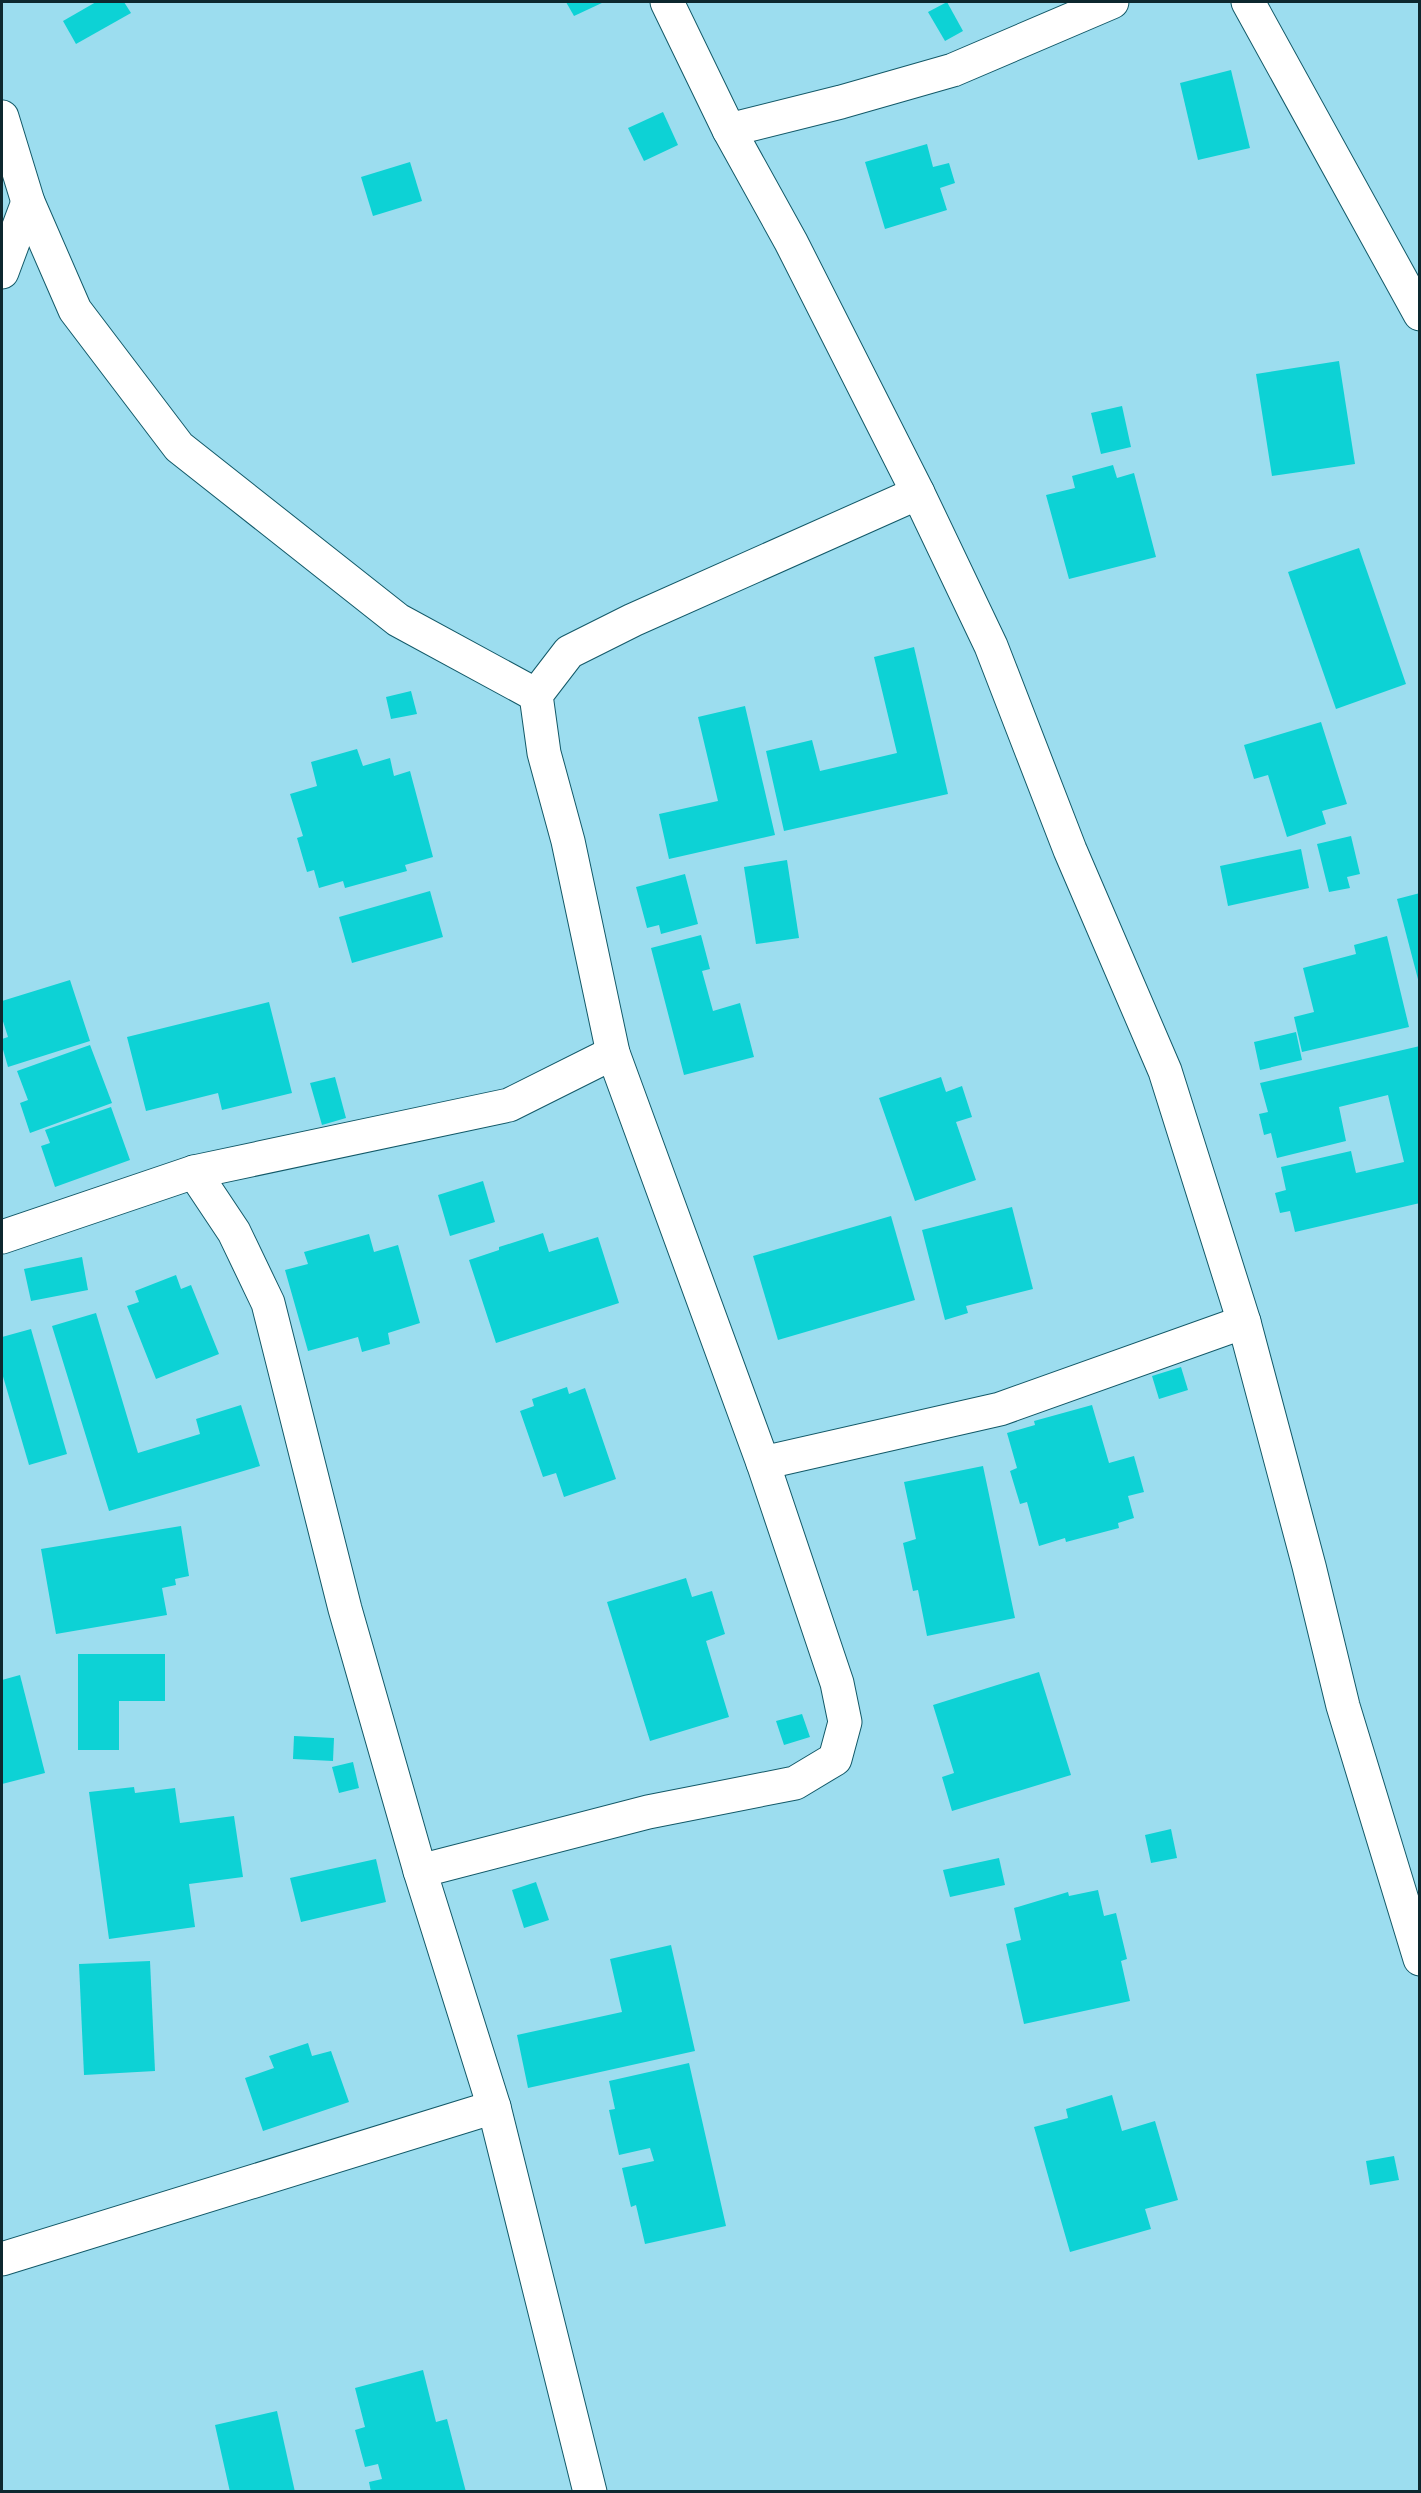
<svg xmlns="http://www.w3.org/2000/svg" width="1421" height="2493" viewBox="0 0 1421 2493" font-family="Bitter,serif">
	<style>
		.building { fill: #0dd2d5 }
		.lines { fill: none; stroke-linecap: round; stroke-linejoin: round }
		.minor-casing { stroke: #125968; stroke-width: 35 }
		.minor { stroke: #fff; stroke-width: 33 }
	</style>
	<rect width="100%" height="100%" fill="#9cddef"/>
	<!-- building -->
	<g class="building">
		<path d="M 96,2 L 124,2 L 131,13 L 76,44 L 63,21 Z"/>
		<path d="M 566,2 L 604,2 L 574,16 Z"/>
		<path d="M 947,2 L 963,31 L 945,41 L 928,12 Z"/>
		<path d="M 1231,70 L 1250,148 L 1198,160 L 1180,83 Z"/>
		<path d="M 663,112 L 678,145 L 644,161 L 628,128 Z"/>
		<path d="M 927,144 L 933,167 L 949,163 L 955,183 L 940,188 L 947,210 L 885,229 L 865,162 Z"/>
		<path d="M 410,162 L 422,201 L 373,216 L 361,177 Z"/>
		<path d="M 1339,361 L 1355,464 L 1272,476 L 1256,374 Z"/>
		<path d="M 1122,406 L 1131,447 L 1101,454 L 1091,413 Z"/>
		<path d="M 1113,465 L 1117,478 L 1134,473 L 1156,557 L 1069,579 L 1046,495 L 1075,488 L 1072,476 Z"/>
		<path d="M 1359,548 L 1406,684 L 1336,709 L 1288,572 Z"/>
		<path d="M 914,647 L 948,794 L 784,831 L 766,751 L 812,740 L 820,771 L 897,753 L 874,657 Z"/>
		<path d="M 411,691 L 417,714 L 391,719 L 386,697 Z"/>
		<path d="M 745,706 L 775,835 L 669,859 L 659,814 L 718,801 L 698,717 Z"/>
		<path d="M 1321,722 L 1347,804 L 1322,811 L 1326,824 L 1287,837 L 1268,775 L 1254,779 L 1244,745 Z"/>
		<path d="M 357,749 L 363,766 L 390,758 L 394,776 L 410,771 L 433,857 L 405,865 L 407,871 L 345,888 L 343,881 L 319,888 L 314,870 L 307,872 L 297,838 L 303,836 L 290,794 L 317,786 L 311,762 Z"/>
		<path d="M 1351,836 L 1360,874 L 1347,877 L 1350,888 L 1329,892 L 1317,844 Z"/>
		<path d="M 1301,849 L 1309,888 L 1228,906 L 1220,866 Z"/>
		<path d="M 787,860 L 799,938 L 756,944 L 744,867 Z"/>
		<path d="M 685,874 L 698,924 L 661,934 L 659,925 L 647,928 L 636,887 Z"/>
		<path d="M 430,891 L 443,937 L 352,963 L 339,917 Z"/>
		<path d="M 1420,893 L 1420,983 L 1419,983 L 1397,899 Z"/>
		<path d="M 701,935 L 710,969 L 702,971 L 713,1011 L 740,1003 L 754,1057 L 684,1075 L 651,948 Z"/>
		<path d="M 1387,936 L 1409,1027 L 1302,1052 L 1294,1017 L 1314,1012 L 1303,968 L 1356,954 L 1354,945 Z"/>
		<path d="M 70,980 L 90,1041 L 8,1067 L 2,1046 L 2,1039 L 8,1037 L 2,1018 L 2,1001 Z"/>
		<path d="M 269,1002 L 292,1093 L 222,1110 L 218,1093 L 146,1111 L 127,1037 Z"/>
		<path d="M 1296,1032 L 1302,1060 L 1260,1070 L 1254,1042 Z"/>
		<path d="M 90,1045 L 112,1103 L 30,1133 L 20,1103 L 28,1100 L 17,1071 Z"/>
		<path d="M 1420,1046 L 1420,1203 L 1295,1232 L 1290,1211 L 1280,1213 L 1275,1193 L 1286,1190 L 1281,1167 L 1351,1151 L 1356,1173 L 1404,1162 L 1388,1095 L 1339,1107 L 1346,1141 L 1277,1158 L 1271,1133 L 1264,1135 L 1259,1114 L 1268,1112 L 1260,1083 Z"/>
		<path d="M 335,1077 L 346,1118 L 322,1125 L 310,1083 Z"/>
		<path d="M 941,1077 L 946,1092 L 962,1086 L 972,1117 L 956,1122 L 976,1180 L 915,1201 L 879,1098 Z"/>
		<path d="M 111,1107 L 130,1160 L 55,1187 L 41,1146 L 50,1143 L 45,1130 Z"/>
		<path d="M 483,1181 L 495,1222 L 450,1236 L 438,1195 Z"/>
		<path d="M 1012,1207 L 1033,1289 L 966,1306 L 968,1313 L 945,1320 L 922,1230 Z"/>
		<path d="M 891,1216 L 915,1300 L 778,1340 L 753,1256 Z"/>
		<path d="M 543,1233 L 549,1252 L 598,1237 L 619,1303 L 496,1343 L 469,1260 L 499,1250 L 499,1247 Z"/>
		<path d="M 369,1234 L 374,1252 L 398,1245 L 420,1323 L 388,1333 L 390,1344 L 362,1352 L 358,1337 L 308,1351 L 285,1270 L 308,1264 L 304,1252 Z"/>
		<path d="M 82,1257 L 88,1290 L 31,1301 L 24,1269 Z"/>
		<path d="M 176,1275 L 181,1289 L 191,1285 L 219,1354 L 156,1379 L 127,1306 L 139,1302 L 135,1291 Z"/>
		<path d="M 96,1313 L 138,1453 L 200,1434 L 196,1419 L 241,1405 L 260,1466 L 109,1511 L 52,1326 Z"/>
		<path d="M 31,1329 L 67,1454 L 29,1465 L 2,1373 L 2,1337 Z"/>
		<path d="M 1181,1367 L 1188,1390 L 1159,1399 L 1152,1376 Z"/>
		<path d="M 567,1387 L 569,1394 L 585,1388 L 616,1479 L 564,1497 L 556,1473 L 543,1477 L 520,1411 L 534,1406 L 532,1399 Z"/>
		<path d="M 1092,1405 L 1109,1463 L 1134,1456 L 1144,1492 L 1128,1496 L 1134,1518 L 1118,1523 L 1119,1528 L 1066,1542 L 1065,1538 L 1039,1546 L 1027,1502 L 1020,1504 L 1010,1471 L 1017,1468 L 1007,1433 L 1035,1425 L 1034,1421 Z"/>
		<path d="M 983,1466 L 1015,1618 L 927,1636 L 918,1590 L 913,1591 L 903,1543 L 916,1539 L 904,1482 Z"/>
		<path d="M 181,1526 L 189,1576 L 175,1579 L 176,1585 L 162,1588 L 167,1615 L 56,1634 L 41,1549 Z"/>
		<path d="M 686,1578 L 692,1597 L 712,1591 L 725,1634 L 706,1641 L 729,1717 L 650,1741 L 607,1602 Z"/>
		<path d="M 78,1654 L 165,1654 L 165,1701 L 119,1701 L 119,1750 L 78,1750 Z"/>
		<path d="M 1039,1672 L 1071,1775 L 952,1811 L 942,1777 L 954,1773 L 933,1705 Z"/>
		<path d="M 20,1675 L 45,1773 L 2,1784 L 2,1680 Z"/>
		<path d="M 802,1714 L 810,1737 L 784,1745 L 776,1721 Z"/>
		<path d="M 294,1736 L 334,1738 L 333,1761 L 293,1759 Z"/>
		<path d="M 353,1762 L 359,1788 L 339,1793 L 332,1767 Z"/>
		<path d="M 134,1787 L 135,1793 L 175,1788 L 180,1823 L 234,1816 L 243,1877 L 189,1884 L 195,1927 L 109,1939 L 89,1792 Z"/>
		<path d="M 1171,1829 L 1177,1858 L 1151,1863 L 1145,1835 Z"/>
		<path d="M 999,1858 L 1005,1885 L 950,1897 L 943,1870 Z"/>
		<path d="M 376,1859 L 386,1902 L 301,1922 L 290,1878 Z"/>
		<path d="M 536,1882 L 549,1920 L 524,1928 L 512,1890 Z"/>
		<path d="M 1098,1890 L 1104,1916 L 1116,1913 L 1127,1959 L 1121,1961 L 1130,2001 L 1024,2024 L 1006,1944 L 1021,1940 L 1014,1908 L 1068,1892 L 1069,1896 Z"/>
		<path d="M 671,1945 L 695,2051 L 528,2088 L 517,2035 L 622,2012 L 610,1959 Z"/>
		<path d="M 150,1961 L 155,2071 L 84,2075 L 79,1964 Z"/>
		<path d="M 308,2043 L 312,2056 L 331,2051 L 349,2102 L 263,2131 L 245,2078 L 274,2068 L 269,2056 Z"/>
		<path d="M 689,2063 L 726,2226 L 645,2244 L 636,2205 L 631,2207 L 622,2168 L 654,2161 L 650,2148 L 619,2155 L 609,2110 L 615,2109 L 609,2081 Z"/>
		<path d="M 1112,2095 L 1122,2131 L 1155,2121 L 1178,2200 L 1145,2209 L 1151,2229 L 1070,2252 L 1034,2127 L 1068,2118 L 1066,2109 Z"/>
		<path d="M 1394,2156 L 1399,2180 L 1370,2185 L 1366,2161 Z"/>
		<path d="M 423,2370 L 436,2422 L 447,2419 L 466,2492 L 371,2492 L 369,2482 L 382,2479 L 378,2464 L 365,2467 L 355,2430 L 365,2427 L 355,2388 Z"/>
		<path d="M 277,2411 L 295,2492 L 230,2492 L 215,2425 Z"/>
	</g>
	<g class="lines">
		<!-- minor casing -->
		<g class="minor-casing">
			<g id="minor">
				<path d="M 667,2 L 729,130 L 791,242 L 918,493 L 991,646 L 1070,850 L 1165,1071 L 1244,1322 L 1309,1566 L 1343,1706 L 1420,1959"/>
				<path d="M 1248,2 L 1420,314"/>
				<path d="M 2,117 L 28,202 L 75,310 L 179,447 L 398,620 L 536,695"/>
				<path d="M 729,130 L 841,102 L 953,70 L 1112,2"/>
				<path d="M 2,272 L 28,202"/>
				<path d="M 194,1172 L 234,1232 L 268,1303 L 345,1609 L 420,1871 L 494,2107 L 590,2492"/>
				<path d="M 2,1237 L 194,1172 L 509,1105 L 613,1053"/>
				<path d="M 763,1463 L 1000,1409 L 1244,1322"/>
				<path d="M 420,1871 L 648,1812 L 795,1783 L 835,1759 L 845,1722 L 837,1683 L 763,1463 L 613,1053 L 568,841 L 544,753 L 536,695 L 569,652 L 633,620 L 918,493"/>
				<path d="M 2,2259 L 494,2107"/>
			</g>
		</g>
		<!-- minor -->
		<use href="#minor" class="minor"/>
	</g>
	<!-- border -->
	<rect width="1421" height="2493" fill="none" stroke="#0d282f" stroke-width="6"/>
</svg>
